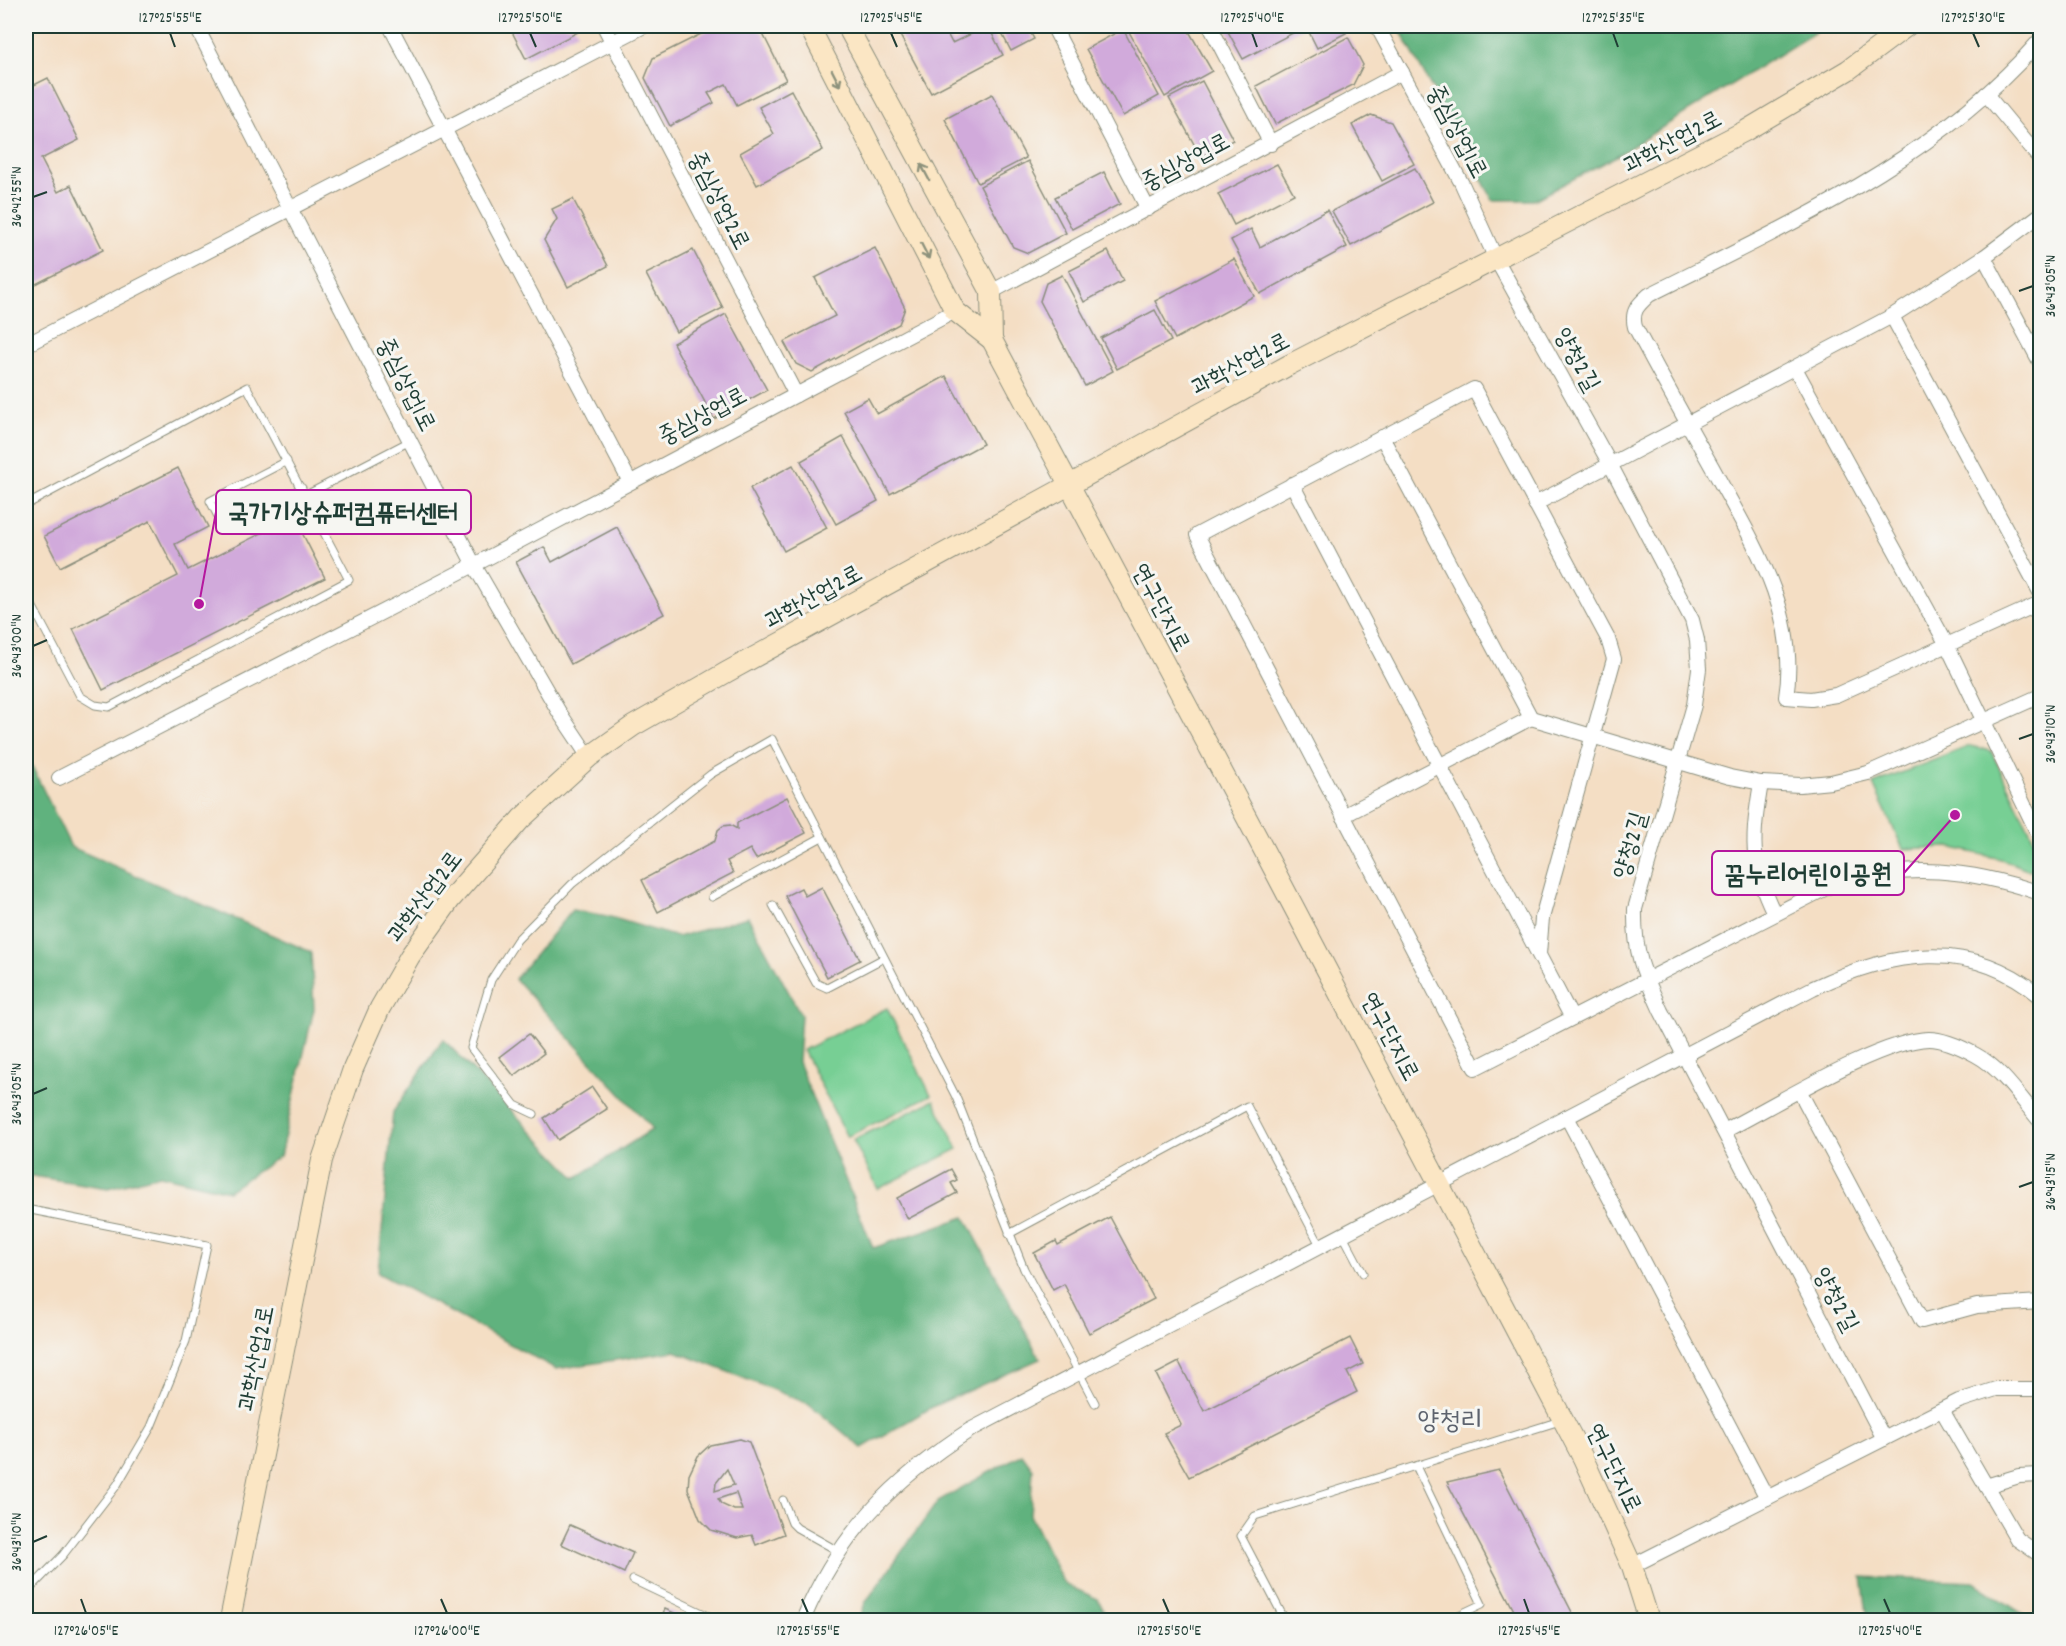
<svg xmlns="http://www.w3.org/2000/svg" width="2066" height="1646" viewBox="0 0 2066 1646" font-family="Dekko,'Poor Story',sans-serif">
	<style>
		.green { fill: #77cf94; stroke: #4b8664; stroke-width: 1.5 }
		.forest { fill: #61b27e; stroke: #407859; stroke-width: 1.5 }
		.building { fill: #d1aadb; fill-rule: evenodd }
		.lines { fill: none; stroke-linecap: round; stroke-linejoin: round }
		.lane-casing { stroke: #8a8e7c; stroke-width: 9 }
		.street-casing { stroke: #8a8e7c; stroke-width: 16 }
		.secondary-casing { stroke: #8a8e7c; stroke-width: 22 }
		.lane { stroke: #fff; stroke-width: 7 }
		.street { stroke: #fff; stroke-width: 14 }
		.secondary { stroke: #fbe6c4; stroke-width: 20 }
		.oneway { stroke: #8d927c }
		.ticks { fill: none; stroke: #1f3d34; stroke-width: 2 }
		.labels { text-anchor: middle; stroke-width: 6; stroke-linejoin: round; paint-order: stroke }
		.street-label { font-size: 24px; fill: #1f3d34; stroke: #f6f6f2 }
		.quarter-label { font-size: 27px; fill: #5d636e; stroke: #f6f6f2 }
		.leader { fill: none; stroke: #b5179e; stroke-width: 2 }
		.callout-dot { fill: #b5179e; stroke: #f6f6f2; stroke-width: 2 }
		.callout { fill: #f6f6f2; stroke: #b5179e; stroke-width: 2 }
		.callout-label { font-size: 26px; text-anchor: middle; font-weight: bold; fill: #1f3d34 }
		.neatline { fill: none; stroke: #1f3d34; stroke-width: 2 }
		.ticks-label { font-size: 15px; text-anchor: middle; fill: #1f3d34 }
	</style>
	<rect width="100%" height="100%" fill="#f6f6f2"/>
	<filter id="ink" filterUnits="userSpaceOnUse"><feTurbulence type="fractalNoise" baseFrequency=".0167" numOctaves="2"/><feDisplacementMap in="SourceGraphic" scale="12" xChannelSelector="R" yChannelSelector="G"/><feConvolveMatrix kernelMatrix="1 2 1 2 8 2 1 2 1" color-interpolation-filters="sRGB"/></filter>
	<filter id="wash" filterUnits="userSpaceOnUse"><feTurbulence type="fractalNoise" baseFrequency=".008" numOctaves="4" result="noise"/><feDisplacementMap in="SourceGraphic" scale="24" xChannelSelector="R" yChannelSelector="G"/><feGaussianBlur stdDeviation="1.35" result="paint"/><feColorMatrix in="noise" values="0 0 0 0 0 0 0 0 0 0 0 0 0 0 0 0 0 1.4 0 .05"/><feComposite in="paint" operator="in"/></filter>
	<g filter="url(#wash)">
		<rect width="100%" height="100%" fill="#f4dec4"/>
		<!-- green -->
		<g class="green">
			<path d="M 1970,746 L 1991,751 L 2040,852 L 2040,858 L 2030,870 L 2001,859 L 1949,847 L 1903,849 L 1873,784 Z"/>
			<path d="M 887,1008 L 931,1095 L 847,1137 L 803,1050 Z"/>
			<path d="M 934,1100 L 958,1149 L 878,1189 L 853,1140 Z"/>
		</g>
		<!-- forest -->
		<g class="forest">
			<path d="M 1398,26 L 1825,26 L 1618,155 L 1534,200 L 1493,200 Z"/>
			<path d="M 26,754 L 71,847 L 311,952 L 314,1009 L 280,1156 L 228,1191 L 160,1175 L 108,1188 L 26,1175 Z"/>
			<path d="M 572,910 L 607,916 L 677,937 L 748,917 L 801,1015 L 798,1062 L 873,1248 L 965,1217 L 1040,1359 L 934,1406 L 862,1448 L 809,1404 L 675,1351 L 556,1369 L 378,1273 L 393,1112 L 443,1039 L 576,1178 L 653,1129 L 515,979 Z"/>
			<path d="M 1022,1454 L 1033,1469 L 1030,1515 L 1064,1584 L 1098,1599 L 1108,1620 L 859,1620 L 865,1603 L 938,1501 Z"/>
			<path d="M 1862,1577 L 1974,1582 L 2032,1620 L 1868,1620 Z"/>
		</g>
		<g id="blocks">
			<!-- building -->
			<g class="building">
				<path d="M 509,26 L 574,26 L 578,32 L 526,59 Z"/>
				<path d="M 717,26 L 746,26 L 762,32 L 786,80 L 737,105 L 726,84 L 708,93 L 714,103 L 670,126 L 645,78 L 653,58 Z"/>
				<path d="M 895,26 L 943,26 L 952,43 L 988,26 L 1003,55 L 931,93 Z"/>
				<path d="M 998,26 L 1027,26 L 1034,39 L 1011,51 Z"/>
				<path d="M 1131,26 L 1186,26 L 1212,71 L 1165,97 L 1127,28 Z"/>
				<path d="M 1225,26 L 1342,26 L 1346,33 L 1317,48 L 1306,26 L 1243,59 Z"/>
				<path d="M 1123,29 L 1159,96 L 1123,116 L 1086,49 Z"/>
				<path d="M 1348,37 L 1363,65 L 1353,85 L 1275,124 L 1256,86 Z"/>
				<path d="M 48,78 L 79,140 L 41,159 L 58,192 L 71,185 L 103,250 L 26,289 L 26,89 Z"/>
				<path d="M 1202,81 L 1233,140 L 1201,157 L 1169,98 Z"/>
				<path d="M 791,90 L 823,150 L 757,185 L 740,153 L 774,134 L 759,107 Z"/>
				<path d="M 992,94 L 1026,158 L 978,183 L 945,119 Z"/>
				<path d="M 1371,115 L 1391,122 L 1414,164 L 1382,181 L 1352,125 Z"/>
				<path d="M 1028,161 L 1066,233 L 1028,253 L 1013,247 L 980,186 Z"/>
				<path d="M 1277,164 L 1294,194 L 1234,225 L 1218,194 Z"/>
				<path d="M 1415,168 L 1433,202 L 1351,246 L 1332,211 Z"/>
				<path d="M 1104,172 L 1120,204 L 1072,229 L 1055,197 Z"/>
				<path d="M 573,199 L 608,266 L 568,287 L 544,240 L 557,219 L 552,209 Z"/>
				<path d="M 1327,210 L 1347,247 L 1260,294 L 1231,240 L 1251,229 L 1260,247 Z"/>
				<path d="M 875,248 L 905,308 L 899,324 L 812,372 L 796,364 L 784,342 L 835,316 L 815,278 Z"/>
				<path d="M 693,250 L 723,308 L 676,332 L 646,274 Z"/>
				<path d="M 1108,251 L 1123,281 L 1084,302 L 1069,271 Z"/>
				<path d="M 1234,259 L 1254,296 L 1175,339 L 1155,301 Z"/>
				<path d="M 1062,275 L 1113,371 L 1085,386 L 1040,301 L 1046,283 Z"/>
				<path d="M 1155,310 L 1171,341 L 1117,369 L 1101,338 Z"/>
				<path d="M 726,314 L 767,390 L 714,419 L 673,343 Z"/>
				<path d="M 946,376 L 983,444 L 890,494 L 844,411 L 868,398 L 877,414 Z"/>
				<path d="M 843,437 L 878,501 L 836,524 L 801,461 Z"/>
				<path d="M 793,465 L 827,528 L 784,551 L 750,488 Z"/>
				<path d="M 178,468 L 208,527 L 175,544 L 188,570 L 294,517 L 325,578 L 103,690 L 73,629 L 178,576 L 150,521 L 60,567 L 44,536 Z"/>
				<path d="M 617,527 L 664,614 L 571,664 L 516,562 L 544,547 L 552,562 Z"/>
				<path d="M 787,797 L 806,833 L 756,859 L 750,849 L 727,861 L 733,873 L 658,912 L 642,880 L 715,841 L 718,830 L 723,826 L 730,825 L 737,829 L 737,823 Z"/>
				<path d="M 822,887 L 860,960 L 827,977 L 785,896 L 801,888 L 805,896 Z"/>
				<path d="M 529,1034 L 544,1053 L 514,1076 L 499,1057 Z"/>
				<path d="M 592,1087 L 607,1109 L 558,1140 L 544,1118 Z"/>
				<path d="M 951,1169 L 957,1180 L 951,1183 L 957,1193 L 908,1219 L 897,1198 Z"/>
				<path d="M 1110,1217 L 1154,1299 L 1089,1333 L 1064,1284 L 1053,1290 L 1034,1253 L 1056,1241 L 1058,1245 Z"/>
				<path d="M 1350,1338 L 1363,1364 L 1347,1372 L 1357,1392 L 1189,1477 L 1164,1433 L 1181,1425 L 1156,1374 L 1179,1362 L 1204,1411 Z"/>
				<path d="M 740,1439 L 749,1442 L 784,1534 L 756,1545 L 752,1535 L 737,1538 L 711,1530 L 700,1519 L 688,1489 L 689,1475 L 698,1456 L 710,1445 ZM 727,1469 L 734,1485 L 715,1491 L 716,1483 ZM 736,1493 L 742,1510 L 734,1510 L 721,1504 L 718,1499 Z"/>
				<path d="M 1499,1470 L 1576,1620 L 1519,1620 L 1447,1482 Z"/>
				<path d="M 570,1525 L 633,1553 L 624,1573 L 561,1544 Z"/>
				<path d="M 665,1609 L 690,1620 L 660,1620 Z"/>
				<path d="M 624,1615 L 636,1620 L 621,1620 Z"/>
			</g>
		</g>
	</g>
	<g filter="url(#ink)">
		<use href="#blocks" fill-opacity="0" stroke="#8a8e7c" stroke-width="1.5"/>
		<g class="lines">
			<!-- lane casing -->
			<g class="lane-casing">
				<g id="lane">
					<path d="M 287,461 L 210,501 L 224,528 L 302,488"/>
					<path d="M 306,495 L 410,441"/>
					<path d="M 26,505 L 247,387 L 349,580 L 109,707 L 95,705 L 80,696 L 26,594"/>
					<path d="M 712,897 L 822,837"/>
					<path d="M 773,905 L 816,983 L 827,988 L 884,958"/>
					<path d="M 534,1114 L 515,1105 L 471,1048 L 491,980 L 517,940 L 572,884 L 711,774 L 772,739 L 956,1097 L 1024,1269 L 1095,1403"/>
					<path d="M 26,1209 L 207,1245 L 186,1341 L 151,1427 L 117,1485 L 63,1555 L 26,1593"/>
					<path d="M 1009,1234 L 1247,1106 L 1321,1247"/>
					<path d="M 1343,1235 L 1363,1273"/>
					<path d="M 1416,1466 L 1482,1604 L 1448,1620"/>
					<path d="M 783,1500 L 792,1523 L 797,1528 L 838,1551"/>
					<path d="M 633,1580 L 717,1620"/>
					<path d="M 1285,1620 L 1241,1536 L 1255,1516 L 1560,1421"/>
				</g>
			</g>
			<!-- street casing -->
			<g class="street-casing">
				<g id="street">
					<path d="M 196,26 L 474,565 L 559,712 L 589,757"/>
					<path d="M 390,26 L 630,482"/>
					<path d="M 604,26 L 796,395"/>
					<path d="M 1053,26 L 1148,209"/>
					<path d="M 1210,26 L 1271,144"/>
					<path d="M 1377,26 L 1462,184 L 1496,259 L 1610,464 L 1692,620 L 1697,640 L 1699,669 L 1694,705 L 1635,909 C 1634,953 1643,972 1661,1011 L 1884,1439"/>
					<path d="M 2040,40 C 1936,160 1788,225 1649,295 C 1638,305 1631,311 1635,327 C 1660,374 1686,421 1712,467 C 1751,539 1800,612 1786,697 L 1811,699 L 1836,695 L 2040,603"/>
					<path d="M 1986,94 L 2040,159"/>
					<path d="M 1984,257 L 2040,362"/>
					<path d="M 991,292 L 1402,72"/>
					<path d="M 1892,316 L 2040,592"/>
					<path d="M 26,345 L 644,26"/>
					<path d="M 1795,368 L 1947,645 L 2040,838"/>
					<path d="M 1292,484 L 1572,1018"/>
					<path d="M 1535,504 L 1892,316 L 1984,257 L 2040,215"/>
					<path d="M 1531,718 L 1730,777 L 1761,783 L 1800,785 L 1831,782 L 1868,773 L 2040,696"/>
					<path d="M 59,778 L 474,565 L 955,311"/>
					<path d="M 1761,783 C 1752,837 1749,863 1774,913"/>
					<path d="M 1343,816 L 1531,718 L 1382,437"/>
					<path d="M 1539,954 L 1542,918 L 1614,659 L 1608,639 L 1474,389 L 1197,535 L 1475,1068 L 1836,883 C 1909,863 1969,869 2040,893"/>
					<path d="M 1800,1092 L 1922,1321 L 1977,1306 L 2040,1302"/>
					<path d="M 1567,1117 L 1767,1498"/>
					<path d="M 1724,1131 C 1772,1107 1879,1040 1929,1039 C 1944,1039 1963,1048 1976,1055 C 2002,1069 2021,1099 2040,1121"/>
					<path d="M 1942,1410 L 2017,1539 L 2040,1555"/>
					<path d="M 1986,1486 L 2019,1476 L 2040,1475"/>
					<path d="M 1632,1566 L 1959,1401 L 1996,1389 L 2040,1389"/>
					<path d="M 803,1620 C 839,1534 892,1480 970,1430 L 1813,988 C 1889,952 1970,937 2040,996"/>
				</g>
			</g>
			<!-- secondary casing -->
			<g class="secondary-casing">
				<g id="secondary">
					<path d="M 809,26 L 955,311 L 992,340 L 1258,839 L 1583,1458 L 1632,1566 L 1649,1620"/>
					<path d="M 847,26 L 991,292 L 992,340"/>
					<path d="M 230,1620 L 322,1160 L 353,1069 L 380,1008 L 410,956 L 450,900 L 521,819 L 589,757 L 633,726 L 727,672 L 1289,365 L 1745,131 L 1848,70 L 1907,26"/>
				</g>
			</g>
			<!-- lane -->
			<use href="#lane" class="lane"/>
			<!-- street -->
			<use href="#street" class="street"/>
			<!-- secondary -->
			<use href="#secondary" class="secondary"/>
		</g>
		<!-- one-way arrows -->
		<defs><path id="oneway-shaft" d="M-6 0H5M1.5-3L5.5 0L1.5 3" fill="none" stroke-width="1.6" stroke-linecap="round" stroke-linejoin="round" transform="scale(1.5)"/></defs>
		<g class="oneway">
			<use href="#oneway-shaft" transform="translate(836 78) rotate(63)"/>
			<use href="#oneway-shaft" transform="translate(925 172) rotate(-118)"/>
			<use href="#oneway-shaft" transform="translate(925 251) rotate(63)"/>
		</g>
	</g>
	<!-- ticks -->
	<path class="ticks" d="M 170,33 L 175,47M 530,33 L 536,47M 891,33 L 897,47M 1252,33 L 1257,47M 1613,33 L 1618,47M 1973,33 L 1979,47M 33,197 L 47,192M 2019,291 L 2033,286M 33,646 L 47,640M 2019,739 L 2033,734M 33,1094 L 47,1088M 2019,1187 L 2033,1182M 33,1542 L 47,1536M 81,1599 L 86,1613M 441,1599 L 447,1613M 802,1599 L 808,1613M 1163,1599 L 1169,1613M 1524,1599 L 1529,1613M 1884,1599 L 1890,1613"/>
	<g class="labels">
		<!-- street labels -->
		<g class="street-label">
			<text transform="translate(1458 131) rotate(62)" y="8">중심상업1로</text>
			<text transform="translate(1672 141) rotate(-28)" y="8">과학산업2로</text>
			<text transform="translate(1185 161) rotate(-28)" y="8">중심상업로</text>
			<text transform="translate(720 200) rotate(63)" y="8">중심상업2로</text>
			<text transform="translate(1578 359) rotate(61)" y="8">양청2길</text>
			<text transform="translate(1240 363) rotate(-28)" y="8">과학산업2로</text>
			<text transform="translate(407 384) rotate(63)" y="8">중심상업1로</text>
			<text transform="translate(702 415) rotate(-28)" y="8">중심상업로</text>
			<text transform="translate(813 596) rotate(-29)" y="8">과학산업2로</text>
			<text transform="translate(1162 607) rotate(62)" y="8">연구단지로</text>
			<text transform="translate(1629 845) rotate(-74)" y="8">양청2길</text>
			<text transform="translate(424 896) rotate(-53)" y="8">과학산업2로</text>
			<text transform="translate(1391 1036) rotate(62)" y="8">연구단지로</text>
			<text transform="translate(1837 1299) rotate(62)" y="8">양청2길</text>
			<text transform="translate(255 1358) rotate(-79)" y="8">과학산업2로</text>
			<text transform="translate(1615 1468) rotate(64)" y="8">연구단지로</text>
		</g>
		<!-- quarter labels -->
		<g class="quarter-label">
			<text x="1450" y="1428">양청리</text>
		</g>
	</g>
	<!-- callouts -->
	<path class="leader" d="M199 604L216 512M1955 815L1904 873"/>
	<g class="callout-dot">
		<circle cx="199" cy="604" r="6"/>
		<circle cx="1955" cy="815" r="6"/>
	</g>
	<g class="callout">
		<rect x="216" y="490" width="255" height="44" rx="6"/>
		<rect x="1712" y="851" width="192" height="44" rx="6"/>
	</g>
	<g class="callout-label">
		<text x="343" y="521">국가기상슈퍼컴퓨터센터</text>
		<text x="1808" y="882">꿈누리어린이공원</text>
	</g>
	<!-- margin -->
	<rect width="2066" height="1646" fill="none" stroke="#f6f6f2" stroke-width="66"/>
	<rect x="33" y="33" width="2000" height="1580" class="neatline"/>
	<g class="ticks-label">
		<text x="170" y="22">127°25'55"E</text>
		<text x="530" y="22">127°25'50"E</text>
		<text x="891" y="22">127°25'45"E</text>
		<text x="1252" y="22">127°25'40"E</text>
		<text x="1613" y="22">127°25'35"E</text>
		<text x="1973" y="22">127°25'30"E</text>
		<text transform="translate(16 197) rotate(-90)" y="5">36°42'55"N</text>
		<text transform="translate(2050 286) rotate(-90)" y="5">36°43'05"N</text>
		<text transform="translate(16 646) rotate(-90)" y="5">36°43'00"N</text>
		<text transform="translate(2050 734) rotate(-90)" y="5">36°43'10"N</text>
		<text transform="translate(16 1094) rotate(-90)" y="5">36°43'05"N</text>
		<text transform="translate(2050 1182) rotate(-90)" y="5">36°43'15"N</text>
		<text transform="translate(16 1542) rotate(-90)" y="5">36°43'10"N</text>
		<text x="86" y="1635">127°26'05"E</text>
		<text x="447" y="1635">127°26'00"E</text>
		<text x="808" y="1635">127°25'55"E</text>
		<text x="1169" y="1635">127°25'50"E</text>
		<text x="1529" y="1635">127°25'45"E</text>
		<text x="1890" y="1635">127°25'40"E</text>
	</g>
</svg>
